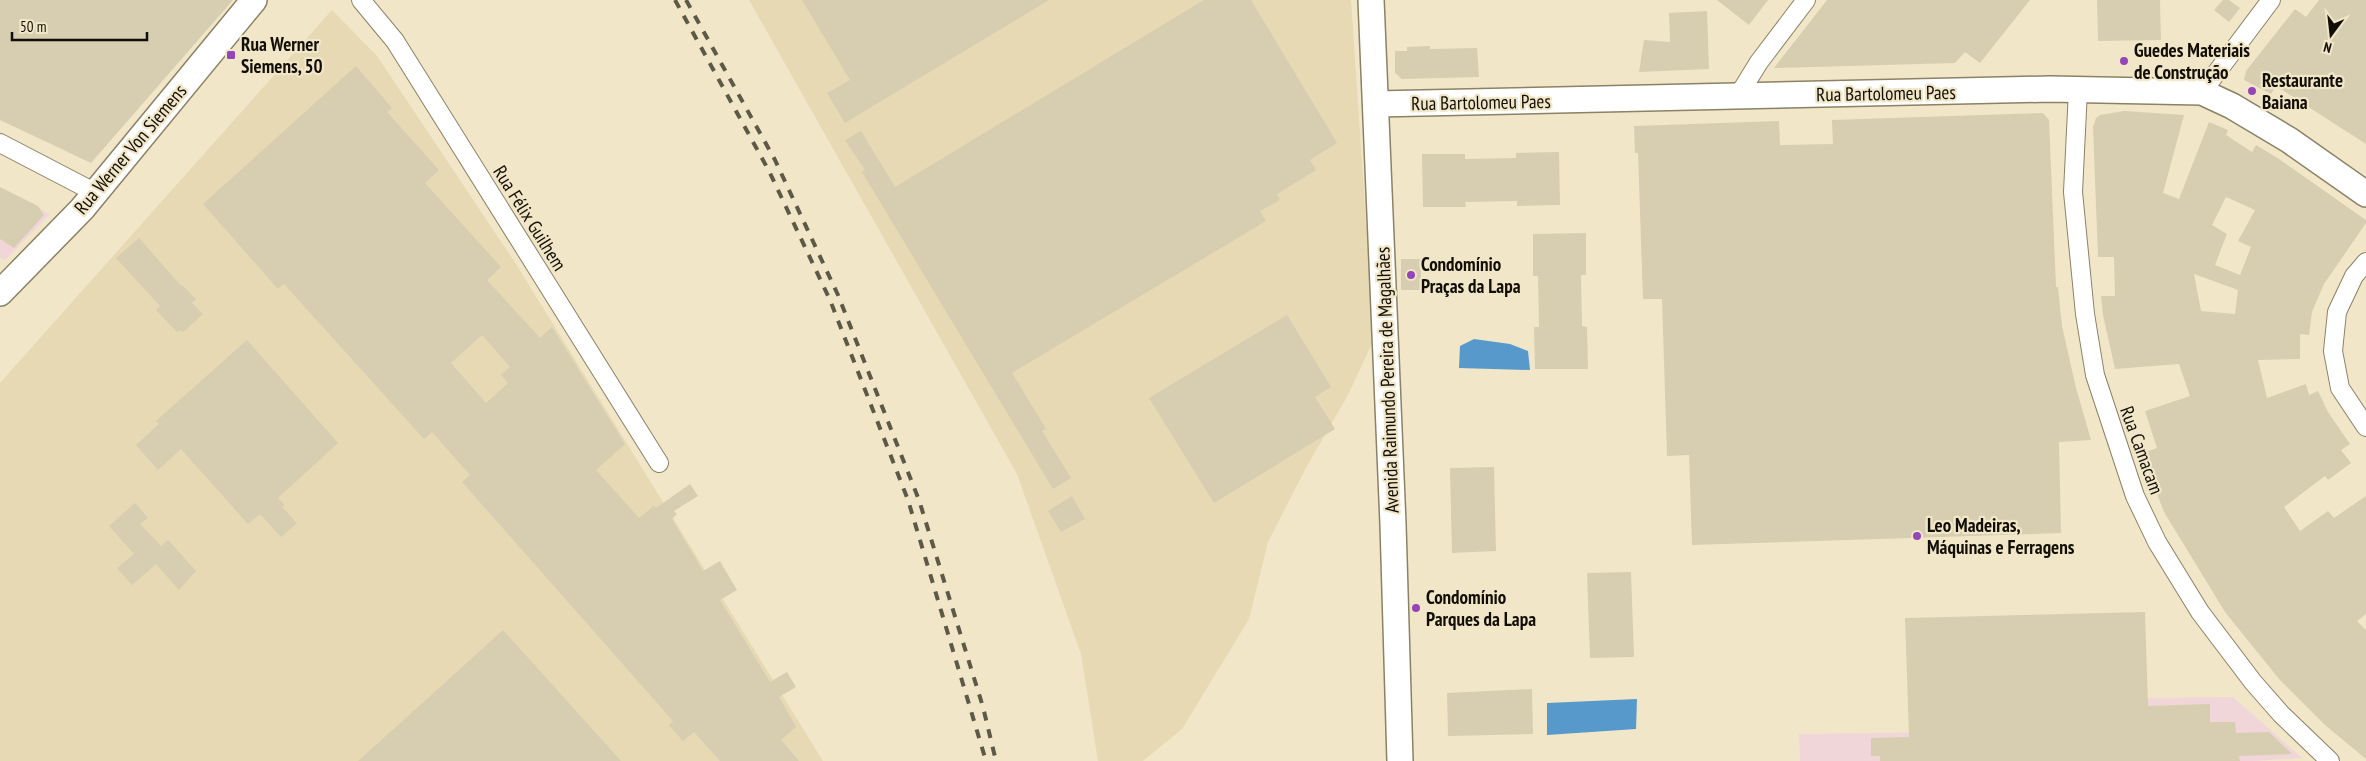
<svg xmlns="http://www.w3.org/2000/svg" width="2366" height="761" viewBox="0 0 2366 761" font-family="'PT Sans Narrow',sans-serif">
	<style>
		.built { fill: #e6d9b4 }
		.industrial { fill: #f0d6d8 }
		.water { fill: #5799cb }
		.building { fill: #d7cdb0; fill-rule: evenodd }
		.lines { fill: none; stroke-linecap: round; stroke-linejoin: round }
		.street-casing { stroke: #8b8165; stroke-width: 20 }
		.secondary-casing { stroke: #8b8165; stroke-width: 28 }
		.street { stroke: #fff; stroke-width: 18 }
		.secondary { stroke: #fff; stroke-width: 25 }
		.rail { stroke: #5e5847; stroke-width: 4; stroke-dasharray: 9 9; stroke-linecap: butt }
		.poi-dot { fill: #9246b7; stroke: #f1e7c8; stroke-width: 2 }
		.labels { text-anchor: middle; stroke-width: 4.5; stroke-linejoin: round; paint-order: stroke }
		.poi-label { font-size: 19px; font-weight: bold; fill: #120e05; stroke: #f1e7c8; text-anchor: start }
		.street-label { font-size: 19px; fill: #120e05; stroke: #f1e7c8 }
	</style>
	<rect width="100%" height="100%" fill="#f1e7c8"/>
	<!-- built -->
	<g class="built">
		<path d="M 749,0 L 1351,0 L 1374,339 L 1348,395 L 1307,466 L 1268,542 L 1249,619 L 1182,729 L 1143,761 L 1098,761 L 1081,654 L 1017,474 Z"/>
		<path d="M 332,10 L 377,56 L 516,264 L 823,761 L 0,761 L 0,383 Z"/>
	</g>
	<!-- industrial -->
	<g class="industrial">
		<path d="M 0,189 L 50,214 L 5,260 L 0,258 Z"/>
		<path d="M 2233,697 L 2302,758 L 2253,761 L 1800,761 L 1799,734 L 1958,732 L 1960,700 Z"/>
	</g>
	<!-- water -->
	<g class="water">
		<path d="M 1474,339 L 1510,344 L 1528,351 L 1530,370 L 1459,368 L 1460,346 Z"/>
		<path d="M 1637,699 L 1636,729 L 1547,735 L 1547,703 Z"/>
	</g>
	<!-- building -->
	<g class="building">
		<path d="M 0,0 L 233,0 L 91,163 L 0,120 Z"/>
		<path d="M 802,0 L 1049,0 L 845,123 L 827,93 L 850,80 Z"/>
		<path d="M 1204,0 L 1251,0 L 1337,143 L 1310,160 L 1316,170 L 1277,194 L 1280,200 L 1260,211 L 1266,221 L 1012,373 L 1046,429 L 1042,431 L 1071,478 L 1053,489 L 862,172 L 865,170 L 845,140 L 861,131 L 895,187 Z"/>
		<path d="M 1717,0 L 1768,0 L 1749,25 Z"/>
		<path d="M 1827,0 L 2030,0 L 1980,63 L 1965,52 L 1955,63 L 1774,68 Z"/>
		<path d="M 2097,0 L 2160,0 L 2161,40 L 2098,41 Z"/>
		<path d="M 2223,0 L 2229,0 L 2240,8 L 2229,22 L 2214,10 Z"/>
		<path d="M 2319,0 L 2366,0 L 2366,144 L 2276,86 L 2271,94 L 2244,80 L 2246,71 L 2295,9 L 2306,17 Z"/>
		<path d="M 1707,11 L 1709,69 L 1639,72 L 1644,40 L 1670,42 L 1669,13 Z"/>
		<path d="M 1430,46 L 1430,49 L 1477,48 L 1479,77 L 1402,79 L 1395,73 L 1395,51 L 1407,51 L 1407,47 Z"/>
		<path d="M 356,66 L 392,108 L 387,112 L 439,170 L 425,183 L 501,267 L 487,280 L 540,338 L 552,327 L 625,444 L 596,470 L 639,518 L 654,506 L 656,508 L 690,484 L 698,496 L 674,511 L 677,514 L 672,519 L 703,571 L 720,561 L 737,590 L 720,600 L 770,682 L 787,672 L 796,687 L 779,697 L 796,727 L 781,740 L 799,761 L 720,761 L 694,732 L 683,741 L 669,725 L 673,721 L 462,482 L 470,475 L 432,432 L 424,439 L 284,284 L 278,289 L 203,204 ZM 482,335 L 510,367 L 501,375 L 508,383 L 486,403 L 451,363 Z"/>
		<path d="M 2124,111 L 2184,115 L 2163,193 L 2179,199 L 2209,122 L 2228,130 L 2226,135 L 2252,152 L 2256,145 L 2279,159 L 2366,220 L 2366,223 L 2324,284 L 2312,312 L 2309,335 L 2300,334 L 2300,359 L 2258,360 L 2267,398 L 2306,384 L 2309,395 L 2318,391 L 2328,412 L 2350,444 L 2341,450 L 2351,463 L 2328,480 L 2325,476 L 2284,507 L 2300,531 L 2328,511 L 2334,518 L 2366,496 L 2366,614 L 2357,621 L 2366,630 L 2366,759 L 2325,725 L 2279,679 L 2225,612 L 2164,512 L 2150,476 L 2142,453 L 2157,448 L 2145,411 L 2190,396 L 2179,364 L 2115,369 L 2103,315 L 2101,296 L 2115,296 L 2114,257 L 2098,257 L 2093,127 L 2096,118 L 2100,115 ZM 2226,197 L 2255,210 L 2238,241 L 2251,247 L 2240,275 L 2215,265 L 2227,234 L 2212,225 ZM 2194,274 L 2238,290 L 2235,314 L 2201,311 Z"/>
		<path d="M 2043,113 L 2049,120 L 2056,287 L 2058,287 L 2062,326 L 2076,388 L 2091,440 L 2059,442 L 2061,533 L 1692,545 L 1689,455 L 1667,456 L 1662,299 L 1643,299 L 1638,153 L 1635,153 L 1634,126 L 1779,121 L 1780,145 L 1833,144 L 1832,120 Z"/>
		<path d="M 1559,152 L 1560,205 L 1517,206 L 1517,201 L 1465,202 L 1466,207 L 1423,207 L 1422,154 L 1465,154 L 1465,159 L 1516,158 L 1516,153 Z"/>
		<path d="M 0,187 L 38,206 L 44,215 L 14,248 L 0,239 Z"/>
		<path d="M 1586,233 L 1586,275 L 1581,275 L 1582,326 L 1587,327 L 1588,369 L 1535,369 L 1534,327 L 1539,327 L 1538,276 L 1533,276 L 1533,234 Z"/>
		<path d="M 139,238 L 181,286 L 182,285 L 196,299 L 192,303 L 203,314 L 183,332 L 181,330 L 177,332 L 156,310 L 160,306 L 116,258 Z"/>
		<rect x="1401" y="259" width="20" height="31"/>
		<path d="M 1287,315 L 1331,387 L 1315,397 L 1335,429 L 1214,503 L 1149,398 Z"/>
		<path d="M 247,340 L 338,443 L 278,498 L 285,505 L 282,507 L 297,523 L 281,537 L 260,514 L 248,524 L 181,449 L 158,470 L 136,445 L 159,424 L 156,421 Z"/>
		<path d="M 1494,467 L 1496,551 L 1452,553 L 1450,468 Z"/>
		<path d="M 1072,496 L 1085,519 L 1061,532 L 1048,511 Z"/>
		<path d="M 135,503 L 148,518 L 140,524 L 161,546 L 168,540 L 196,571 L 179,590 L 156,564 L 132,585 L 117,568 L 134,554 L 109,526 Z"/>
		<path d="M 1631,572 L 1634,657 L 1590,658 L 1587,573 Z"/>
		<path d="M 2145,612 L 2148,706 L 2210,704 L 2210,722 L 2235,722 L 2236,733 L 2269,732 L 2292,754 L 2239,756 L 2240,761 L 1880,761 L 1880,756 L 1871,756 L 1871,738 L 1909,737 L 1905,618 Z"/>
		<path d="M 503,630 L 621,761 L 358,761 L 407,717 Z"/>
		<path d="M 1532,689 L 1533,734 L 1448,736 L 1447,693 Z"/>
	</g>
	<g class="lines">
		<!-- street casing -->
		<g class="street-casing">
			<g id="street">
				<path d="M 361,0 L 395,41 L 659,463"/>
				<path d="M 2078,90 L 2073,192 L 2085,314 L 2095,375 L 2135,496 L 2157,542 L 2200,612 L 2253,682 L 2281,714 L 2330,761"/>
				<path d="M 2202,92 L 2271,0"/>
				<path d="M 1738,96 L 1759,62 L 1806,0"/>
				<path d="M 0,143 L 96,193"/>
				<path d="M 2366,262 L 2354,276 L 2337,312 L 2333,351 L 2340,388 L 2366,427"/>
			</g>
		</g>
		<!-- secondary casing -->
		<g class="secondary-casing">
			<g id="secondary">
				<path d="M 1371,0 L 1393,524 L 1400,761"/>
				<path d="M 1376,104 L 2050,89 L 2202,92 L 2232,106 L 2289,140 L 2366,194"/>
				<path d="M 0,293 L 82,209 L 254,0"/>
			</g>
		</g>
		<!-- street -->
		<use href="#street" class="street"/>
		<!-- secondary -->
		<use href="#secondary" class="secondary"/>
		<!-- rail -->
		<g class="rail">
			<path d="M 675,0 L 769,171 L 830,300 L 908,500 L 986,761"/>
			<path d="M 686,0 L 775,160 L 838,295 L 919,500 L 983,707 L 996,761"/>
		</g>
	</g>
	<!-- markers -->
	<g class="poi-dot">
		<rect x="226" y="50" width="10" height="10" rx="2.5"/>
		<circle cx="2124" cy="61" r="5"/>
		<circle cx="2252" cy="91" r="5"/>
		<circle cx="1411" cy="275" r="5"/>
		<circle cx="1917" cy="536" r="5"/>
		<circle cx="1416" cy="608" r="5"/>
	</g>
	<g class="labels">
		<!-- poi labels -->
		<g class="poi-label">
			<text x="241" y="51">Rua Werner<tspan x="241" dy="22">Siemens, 50</tspan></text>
			<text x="2134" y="57">Guedes Materiais<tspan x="2134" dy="22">de Construção</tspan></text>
			<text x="2262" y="87">Restaurante<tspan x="2262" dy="22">Baiana</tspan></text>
			<text x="1421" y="271">Condomínio<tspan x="1421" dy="22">Praças da Lapa</tspan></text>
			<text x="1927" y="532">Leo Madeiras,<tspan x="1927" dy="22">Máquinas e Ferragens</tspan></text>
			<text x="1426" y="604">Condomínio<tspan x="1426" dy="22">Parques da Lapa</tspan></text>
		</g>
		<!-- street labels -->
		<g class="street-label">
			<text transform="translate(1886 93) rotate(-1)" y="7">Rua Bartolomeu Paes</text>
			<text transform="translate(1481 102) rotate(-1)" y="7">Rua Bartolomeu Paes</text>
			<text transform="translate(130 149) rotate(-50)" y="7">Rua Werner Von Siemens</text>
			<text transform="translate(530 218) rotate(58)" y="7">Rua Félix Guilhem</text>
			<text transform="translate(1387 380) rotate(-92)" y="7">Avenida Raimundo Pereira de Magalhães</text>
			<text transform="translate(2142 450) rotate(70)" y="7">Rua Camacam</text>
		</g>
	</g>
	<!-- north arrow -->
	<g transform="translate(2331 35) rotate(195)" stroke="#f1e7c8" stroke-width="4" paint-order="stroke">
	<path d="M0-4L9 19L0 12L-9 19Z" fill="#120e05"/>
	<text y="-8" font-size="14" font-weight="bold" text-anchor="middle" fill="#120e05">N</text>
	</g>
	<!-- scale -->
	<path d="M12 32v8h135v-8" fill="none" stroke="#120e05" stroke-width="2.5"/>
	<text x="20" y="32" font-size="15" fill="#120e05" stroke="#f1e7c8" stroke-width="4" paint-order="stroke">50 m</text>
</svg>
